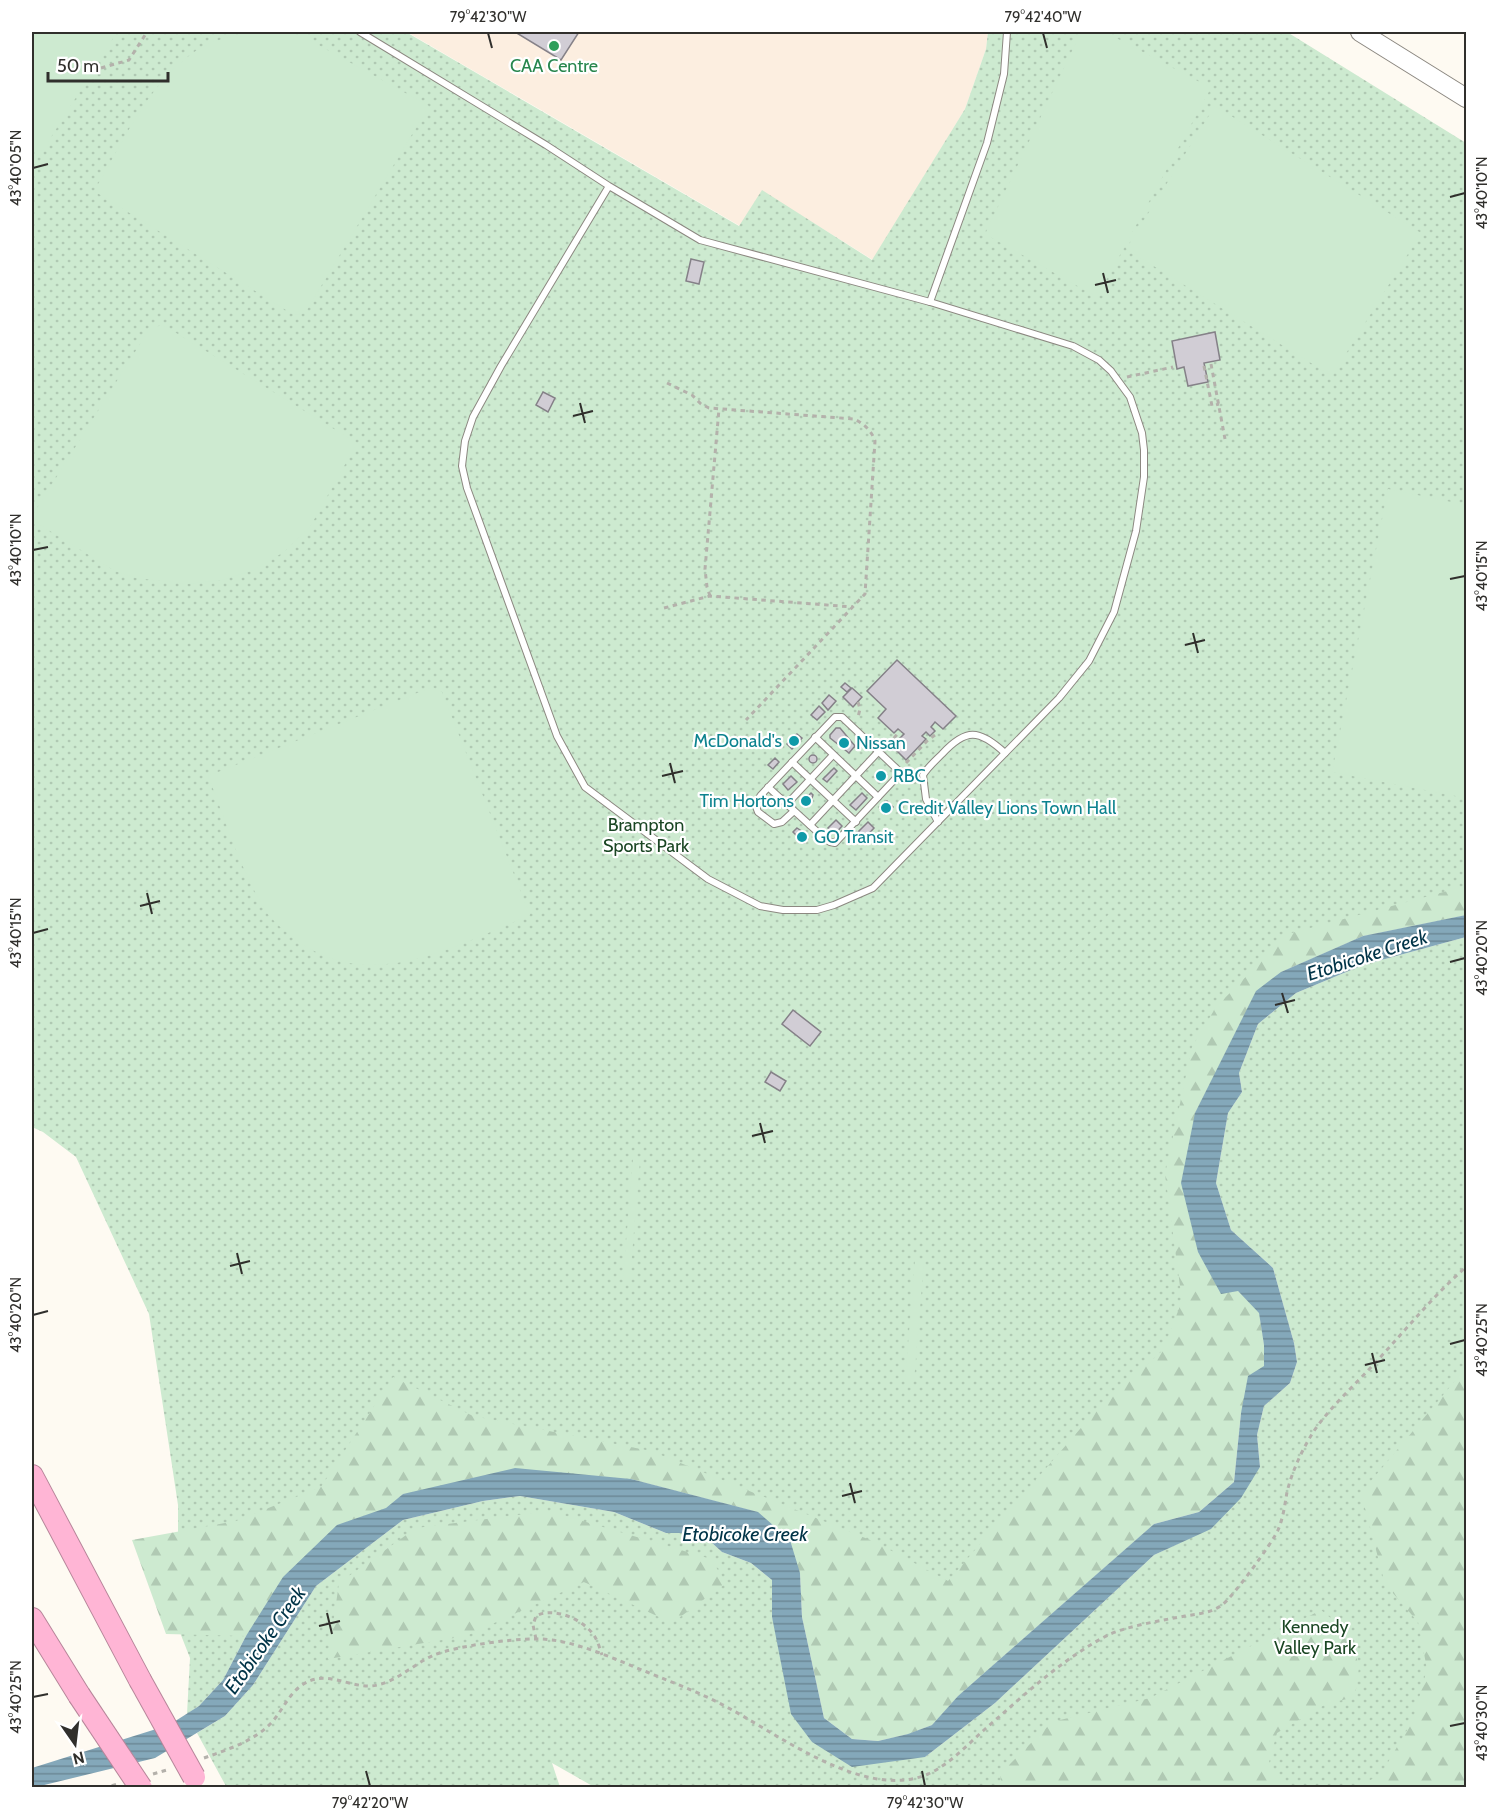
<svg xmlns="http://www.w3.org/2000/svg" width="1498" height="1819" viewBox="0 0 1498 1819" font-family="Cabin,sans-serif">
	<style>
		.commercial { fill: #fceee0 }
		.grass { fill: url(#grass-dots) }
		.forest { fill: url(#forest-firs) }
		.garden { fill: #cdead0 }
		.water { fill: url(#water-rules) }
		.building { fill: #d1cdd5; stroke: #858188; stroke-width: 1.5 }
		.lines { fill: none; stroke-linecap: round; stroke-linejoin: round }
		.service-casing { stroke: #8c8881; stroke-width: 8 }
		.secondary-casing { stroke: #8c8881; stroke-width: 20 }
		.motorway-casing { stroke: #b7869a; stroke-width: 24 }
		.path { stroke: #b4b1ab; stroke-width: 3; stroke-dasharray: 4.5 4.5; stroke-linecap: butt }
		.service { stroke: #fff; stroke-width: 6 }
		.secondary { stroke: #fff; stroke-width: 18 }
		.motorway { stroke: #ffb5d5; stroke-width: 22 }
		.motorway-bridge-casing { stroke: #b7869a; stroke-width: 24; stroke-linecap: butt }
		.motorway-bridge { stroke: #ffb5d5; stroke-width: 22 }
		.ticks { fill: none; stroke: #302f2c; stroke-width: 2 }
		.leisure-dot { fill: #2e9e5b; stroke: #fff; stroke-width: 2 }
		.culture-dot { fill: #0f9aa8; stroke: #fff; stroke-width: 2 }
		.labels { text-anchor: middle; stroke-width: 4.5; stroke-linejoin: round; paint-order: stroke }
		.leisure-label { font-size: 18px; fill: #27864d; stroke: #fff }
		.culture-label { font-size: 18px; fill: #0d838f; stroke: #fff; text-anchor: start }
		.park-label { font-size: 18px; fill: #1a4623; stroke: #fff }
		.water-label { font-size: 20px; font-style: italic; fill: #003347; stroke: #fff }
		.neatline { fill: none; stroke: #302f2c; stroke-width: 2 }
		.ticks-label { font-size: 15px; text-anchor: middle; fill: #302f2c }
	</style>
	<defs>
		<pattern id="grass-dots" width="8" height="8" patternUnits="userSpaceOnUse" patternTransform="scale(1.5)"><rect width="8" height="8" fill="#cdead0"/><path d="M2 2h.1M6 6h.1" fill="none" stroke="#b0c9b3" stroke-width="1.8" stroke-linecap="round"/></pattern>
		<pattern id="forest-firs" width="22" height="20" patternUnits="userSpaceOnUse" patternTransform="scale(1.5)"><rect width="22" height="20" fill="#cdead0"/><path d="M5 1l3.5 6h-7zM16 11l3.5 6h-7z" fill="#b0c9b3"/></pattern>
		<pattern id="water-rules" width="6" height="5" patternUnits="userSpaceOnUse" patternTransform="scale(1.5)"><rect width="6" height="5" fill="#84a8ba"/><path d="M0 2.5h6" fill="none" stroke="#6c8997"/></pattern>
	</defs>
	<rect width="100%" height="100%" fill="#fefaf2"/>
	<!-- commercial -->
	<path class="commercial" d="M 407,32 L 988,32 L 986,49 L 965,109 L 873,260 L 762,191 L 740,226 Z"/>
	<!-- grass -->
	<g class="grass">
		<path d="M 32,32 L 406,32 L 739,226 L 762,190 L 872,260 L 965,109 L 986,49 L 988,32 L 1287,32 L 1466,143 L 1466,915 L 1363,936 L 1281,972 L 1195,1113 L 1238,1291 L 1259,1312 L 1264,1345 L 1154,1524 L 958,1696 L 932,1725 L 800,1573 L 791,1540 L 758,1512 L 631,1479 L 403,1494 L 246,1636 L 223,1680 L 199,1706 L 187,1714 L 190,1658 L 166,1597 L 178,1588 L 178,1505 L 149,1314 L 76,1157 L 43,1132 L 32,1127 Z"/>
		<path d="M 1466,937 L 1466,1787 L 596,1788 L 552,1763 L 560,1787 L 227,1788 L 197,1733 L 225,1716 L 253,1685 L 316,1586 L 403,1520 L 483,1501 L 520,1496 L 614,1512 L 666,1533 L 701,1533 L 722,1552 L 751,1563 L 772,1580 L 772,1617 L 812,1742 L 925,1757 L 995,1703 L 1154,1555 L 1211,1528 L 1260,1467 L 1257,1435 L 1264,1406 L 1290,1383 L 1297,1362 L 1294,1343 L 1273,1268 L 1231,1230 L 1216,1183 L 1228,1113 L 1242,1092 L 1239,1073 L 1258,1024 L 1296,993 L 1363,965 Z"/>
	</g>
	<!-- forest -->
	<g class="forest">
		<path d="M 1466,886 L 1466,915 L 1363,936 L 1281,972 L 1195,1113 L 1238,1291 L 1259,1312 L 1264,1345 L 1264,1366 L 1241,1413 L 1234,1482 L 1199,1512 L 1154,1524 L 958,1696 L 932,1725 L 909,1734 L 878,1741 L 852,1739 L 824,1718 L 802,1617 L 800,1573 L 757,1512 L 631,1479 L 515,1468 L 403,1494 L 386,1508 L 337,1525 L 283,1577 L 246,1636 L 166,1634 L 132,1540 L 236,1521 L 321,1487 L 393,1377 L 473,1416 L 651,1451 L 875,1542 L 948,1581 L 1093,1414 L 1163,1350 L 1182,1301 L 1165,1174 L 1192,1047 L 1216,1007 L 1288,934 Z"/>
		<path d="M 1464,1370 L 1466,1419 L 1466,1787 L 1358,1787 L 1381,1774 L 1413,1720 L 1427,1669 L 1418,1622 L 1385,1584 L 1361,1493 Z"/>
		<path d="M 549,1511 L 711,1559 L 726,1583 L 672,1623 L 584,1582 L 466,1636 L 328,1659 L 339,1583 L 416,1528 Z"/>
		<path d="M 1321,1610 L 1350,1634 L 1359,1667 L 1355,1697 L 1326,1704 L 1277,1733 L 1268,1766 L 1290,1787 L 1002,1787 L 1000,1774 L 1052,1722 L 1150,1698 Z"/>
	</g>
	<!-- garden -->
	<g class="garden">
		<path d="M 32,32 L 117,32 L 43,150 L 32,152 Z"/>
		<path d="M 255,32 L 289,33 L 302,36 L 429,106 L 305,313 L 294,315 L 94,191 C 121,146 147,86 190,55 C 208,41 232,35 255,32 Z"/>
		<path d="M 1081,32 L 1105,32 L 1211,88 L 1097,297 L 985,234 Z"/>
		<path d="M 1215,106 L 1421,233 L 1332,376 L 1126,249 Z"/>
		<path d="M 163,325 L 357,443 L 310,527 L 284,552 L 254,570 L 222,580 L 188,584 L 136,578 L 115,571 L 32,520 L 32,516 L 150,328 Z"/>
		<path d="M 1388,489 L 1466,505 L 1466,798 L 1332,772 Z"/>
		<path d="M 432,687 L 442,692 L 530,915 C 458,945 372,995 298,941 C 287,933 272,921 265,910 C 240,869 226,821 208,776 Z"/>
		<path d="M 1112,911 L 1116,915 L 1054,979 L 1050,974 Z"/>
		<path d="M 633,1159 L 640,1160 L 630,1279 L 623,1278 Z"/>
		<path d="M 915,1260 L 924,1260 L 914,1382 L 905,1381 Z"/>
	</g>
	<!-- water -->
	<path class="water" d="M 1466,915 L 1466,937 L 1363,965 L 1296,993 L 1258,1024 L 1239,1073 L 1242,1092 L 1228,1113 L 1216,1183 L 1231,1230 L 1273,1268 L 1294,1343 L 1297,1362 L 1290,1383 L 1264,1406 L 1257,1435 L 1260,1467 L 1241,1498 L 1211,1529 L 1154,1555 L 995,1703 L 925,1757 L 852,1767 L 812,1742 L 791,1714 L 772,1617 L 772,1580 L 751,1563 L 722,1552 L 701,1533 L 666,1533 L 614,1512 L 520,1496 L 483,1501 L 403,1520 L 316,1586 L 253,1685 L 225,1716 L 155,1758 L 32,1788 L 32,1768 L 169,1725 L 199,1706 L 223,1680 L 246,1636 L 283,1577 L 337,1525 L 386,1508 L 403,1494 L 515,1468 L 631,1479 L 758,1512 L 790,1540 L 800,1573 L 802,1617 L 824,1718 L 852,1739 L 878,1741 L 908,1734 L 932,1725 L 958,1696 L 1154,1524 L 1199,1512 L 1234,1482 L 1241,1413 L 1248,1376 L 1264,1366 L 1264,1345 L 1259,1313 L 1238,1291 L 1221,1294 L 1198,1252 L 1181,1183 L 1195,1113 L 1256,991 L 1281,972 L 1363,936 Z"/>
	<!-- building -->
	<g class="building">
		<path d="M 515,32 L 579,32 L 561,60 Z"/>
		<path d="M 691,259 L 704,262 L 699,284 L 686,281 Z"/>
		<path d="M 1215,332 L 1220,360 L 1204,363 L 1208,382 L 1188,386 L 1184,367 L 1177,369 L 1172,341 Z"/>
		<path d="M 543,392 L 555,398 L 548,412 L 536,405 Z"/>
		<path d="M 897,660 L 956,716 L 943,729 L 935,722 L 931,727 L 935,731 L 930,736 L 926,732 L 922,736 L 926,739 L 906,760 L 892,746 L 904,734 L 898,729 L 894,733 L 878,718 L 886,709 L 867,691 Z"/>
		<path d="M 845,683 L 851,688 L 847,692 L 841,687 Z"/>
		<path d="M 852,688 L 862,697 L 853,707 L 843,697 Z"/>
		<path d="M 829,695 L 836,701 L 828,710 L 822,703 Z"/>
		<path d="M 819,706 L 825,712 L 817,720 L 811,715 Z"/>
		<path d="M 836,728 L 840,728 L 855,746 L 849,753 L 830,738 L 830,735 Z"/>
		<path d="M 797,734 L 802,738 L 792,749 L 787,744 Z"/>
		<circle cx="813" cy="759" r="4"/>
		<path d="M 775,758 L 779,762 L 773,769 L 768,765 Z"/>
		<path d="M 834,768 L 837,771 L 827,782 L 823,779 Z"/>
		<path d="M 884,771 L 887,775 L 882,781 L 880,779 L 878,781 L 875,777 L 881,772 L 882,773 Z"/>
		<path d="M 791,776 L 797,782 L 788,790 L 783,784 Z"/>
		<path d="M 811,793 L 813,795 L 812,798 L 803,806 L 801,803 Z"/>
		<path d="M 862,793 L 867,798 L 856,810 L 850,805 Z"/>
		<path d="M 887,801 L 893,807 L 885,814 L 880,809 Z"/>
		<path d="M 836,820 L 842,826 L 835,834 L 828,828 Z"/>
		<path d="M 868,822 L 874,828 L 863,840 L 856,834 Z"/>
		<path d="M 797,828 L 806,834 L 804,835 L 808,839 L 804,843 L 793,832 Z"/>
		<path d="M 793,1010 L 821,1032 L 810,1046 L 782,1024 Z"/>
		<path d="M 771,1072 L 786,1081 L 780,1091 L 765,1082 Z"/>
	</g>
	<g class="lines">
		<!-- service casing -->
		<g class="service-casing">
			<g id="service">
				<path d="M 360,32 L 546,145 L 609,186 L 700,240 L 930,302 L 1073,346 L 1099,360 L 1111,371 L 1130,397 L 1142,433 L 1144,450 L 1144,477 L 1136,531 L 1114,612 L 1089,661 L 1059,698 L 873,888 L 834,905 L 817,910 L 783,910 L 760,906 L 708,879 L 585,787 L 557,736 L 467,488 L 462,466 L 465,441 L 473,417 L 501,366 L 609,186"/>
				<path d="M 930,302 L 987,143 L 1004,74 L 1007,32"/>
				<path d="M 815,737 L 878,797"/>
				<path d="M 792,762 L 856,822"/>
				<path d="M 768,787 L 823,837 L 830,842 L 835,843 L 896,778 L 899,773 L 898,770 L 842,717 L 835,717 L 761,795 L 755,804 L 758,812 L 774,824 L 782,822 L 794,811"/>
				<path d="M 787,804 L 833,755"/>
				<path d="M 938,822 L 926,799 L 923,775 C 928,767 935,761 942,754 C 966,728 979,729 1005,753"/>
				<path d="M 810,825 L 879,751"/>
			</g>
		</g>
		<!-- secondary casing -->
		<g class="secondary-casing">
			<path id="secondary" d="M 1360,32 L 1466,98"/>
		</g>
		<!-- motorway casing -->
		<g class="motorway-casing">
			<g id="motorway">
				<path d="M 32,1476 L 140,1680"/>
				<path d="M 32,1619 L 79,1695"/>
			</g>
		</g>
		<!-- path -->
		<g class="path">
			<path d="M 101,68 L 129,60 L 147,32"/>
			<path d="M 1211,364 L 1225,439"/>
			<path d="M 1204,366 L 1212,406 L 1219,404"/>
			<path d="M 1127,377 L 1173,367"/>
			<path d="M 667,383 L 692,395 L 701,404 L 709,408 L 854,419 C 863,423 872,431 875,441 L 865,594 L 746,720"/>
			<path d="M 710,596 L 707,587 L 705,569 L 719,409"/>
			<path d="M 664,608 L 710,596 L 853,607"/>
			<path d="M 858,702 L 860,709 L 858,717"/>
			<path d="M 888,745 L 900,731"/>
			<path d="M 906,763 L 927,741 L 935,735"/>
			<path d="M 536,1639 L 533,1625 L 536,1616 C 554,1606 585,1620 595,1637 C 598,1642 600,1649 602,1655"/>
			<path d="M 204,1758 C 229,1749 255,1741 273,1721 C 283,1709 289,1694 302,1685 C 325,1669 347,1687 371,1686 C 395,1684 413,1664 434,1655 C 457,1646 509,1639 535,1639 C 571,1638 614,1659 647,1672 C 671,1682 696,1691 719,1703 C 775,1731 863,1802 928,1774 C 949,1765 967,1745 984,1730 C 1023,1696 1062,1659 1108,1635 C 1127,1626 1164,1620 1185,1616 C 1198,1614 1211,1613 1222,1605 C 1232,1598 1273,1542 1278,1530 C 1283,1519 1285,1504 1287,1492 C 1292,1472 1301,1452 1312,1434 C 1328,1409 1354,1386 1374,1364 C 1405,1331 1432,1297 1466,1267"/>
			<path d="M 153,1774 L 170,1769"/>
			<path d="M 103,1788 L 118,1784"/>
		</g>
		<!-- service -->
		<use href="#service" class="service"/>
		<!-- secondary -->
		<use href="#secondary" class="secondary"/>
		<!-- motorway -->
		<use href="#motorway" class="motorway"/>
		<!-- motorway-bridge casing -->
		<g class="motorway-bridge-casing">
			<g id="motorway-bridge">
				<path d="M 140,1680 L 194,1777"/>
				<path d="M 79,1695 L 141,1788"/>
			</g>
		</g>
		<!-- motorway-bridge -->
		<use href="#motorway-bridge" class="motorway-bridge"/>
	</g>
	<!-- ticks -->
	<path class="ticks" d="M 488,33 L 492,48M 1043,33 L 1047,48M 33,168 L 48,164M 1450,197 L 1465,193M 1103,273 L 1108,293M 1095,285 L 1116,280M 580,403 L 585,423M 573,416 L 593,411M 33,550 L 48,547M 1450,579 L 1465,576M 1193,633 L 1198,653M 1185,645 L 1205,640M 670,763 L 675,783M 662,776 L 683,771M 147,893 L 152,914M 140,906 L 160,901M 33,933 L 48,929M 1450,962 L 1465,958M 1282,993 L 1288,1013M 1275,1005 L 1295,1000M 760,1123 L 765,1143M 752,1136 L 773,1131M 237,1253 L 242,1274M 230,1266 L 250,1261M 33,1315 L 48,1311M 1450,1344 L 1465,1340M 1372,1353 L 1377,1373M 1365,1365 L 1385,1360M 850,1483 L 855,1503M 842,1496 L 862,1491M 327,1613 L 332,1634M 319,1626 L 340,1621M 33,1697 L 48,1694M 1450,1726 L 1465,1723M 366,1771 L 370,1786M 922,1771 L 925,1786"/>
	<!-- markers -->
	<circle class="leisure-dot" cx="554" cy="46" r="6"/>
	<g class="culture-dot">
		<circle cx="794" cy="741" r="6"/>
		<circle cx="844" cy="743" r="6"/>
		<circle cx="881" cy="776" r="6"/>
		<circle cx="806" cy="801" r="6"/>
		<circle cx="886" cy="808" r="6"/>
		<circle cx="802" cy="837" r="6"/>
	</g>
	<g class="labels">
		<!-- leisure labels -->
		<g class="leisure-label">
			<text x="554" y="72">CAA Centre</text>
		</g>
		<!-- culture labels -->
		<g class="culture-label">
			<text x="782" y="747" text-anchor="end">McDonald's</text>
			<text x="856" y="749">Nissan</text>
			<text x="893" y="782">RBC</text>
			<text x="794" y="807" text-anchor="end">Tim Hortons</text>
			<text x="898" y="814">Credit Valley Lions Town Hall</text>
			<text x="814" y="843">GO Transit</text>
		</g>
		<!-- park labels -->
		<g class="park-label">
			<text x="646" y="831">Brampton<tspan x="646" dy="21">Sports Park</tspan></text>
			<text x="1315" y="1633">Kennedy<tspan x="1315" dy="21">Valley Park</tspan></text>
		</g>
		<!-- water labels -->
		<g class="water-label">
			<text transform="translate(1367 955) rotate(-18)" y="7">Etobicoke Creek</text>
			<text x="745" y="1541">Etobicoke Creek</text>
			<text transform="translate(265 1640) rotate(-55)" y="7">Etobicoke Creek</text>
		</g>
	</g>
	<!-- border -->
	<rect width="1498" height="1819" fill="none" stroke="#ffffff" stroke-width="66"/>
	<!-- north arrow -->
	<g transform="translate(75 1744) rotate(166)" stroke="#ffffff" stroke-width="4.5" paint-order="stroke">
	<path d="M0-4.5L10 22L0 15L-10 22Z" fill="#302f2c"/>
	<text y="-9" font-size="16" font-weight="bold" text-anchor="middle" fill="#302f2c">N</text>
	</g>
	<!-- scale -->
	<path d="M48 72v9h120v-9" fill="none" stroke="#302f2c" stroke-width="3"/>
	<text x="57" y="72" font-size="18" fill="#302f2c" stroke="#ffffff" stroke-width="4.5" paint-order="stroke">50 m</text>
	<rect x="33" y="33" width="1432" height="1753" class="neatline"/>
	<g class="ticks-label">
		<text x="488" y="22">79°42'30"W</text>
		<text x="1043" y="22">79°42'40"W</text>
		<text transform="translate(16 168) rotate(-90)" y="5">43°40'05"N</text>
		<text transform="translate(1482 193) rotate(-90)" y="5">43°40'10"N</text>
		<text transform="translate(16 550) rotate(-90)" y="5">43°40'10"N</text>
		<text transform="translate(1482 576) rotate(-90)" y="5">43°40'15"N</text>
		<text transform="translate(16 933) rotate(-90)" y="5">43°40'15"N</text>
		<text transform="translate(1482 958) rotate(-90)" y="5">43°40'20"N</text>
		<text transform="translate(16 1315) rotate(-90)" y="5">43°40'20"N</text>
		<text transform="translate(1482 1340) rotate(-90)" y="5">43°40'25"N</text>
		<text transform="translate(16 1697) rotate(-90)" y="5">43°40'25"N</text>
		<text transform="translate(1482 1723) rotate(-90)" y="5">43°40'30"N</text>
		<text x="370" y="1808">79°42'20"W</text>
		<text x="925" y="1808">79°42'30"W</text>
	</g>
</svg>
